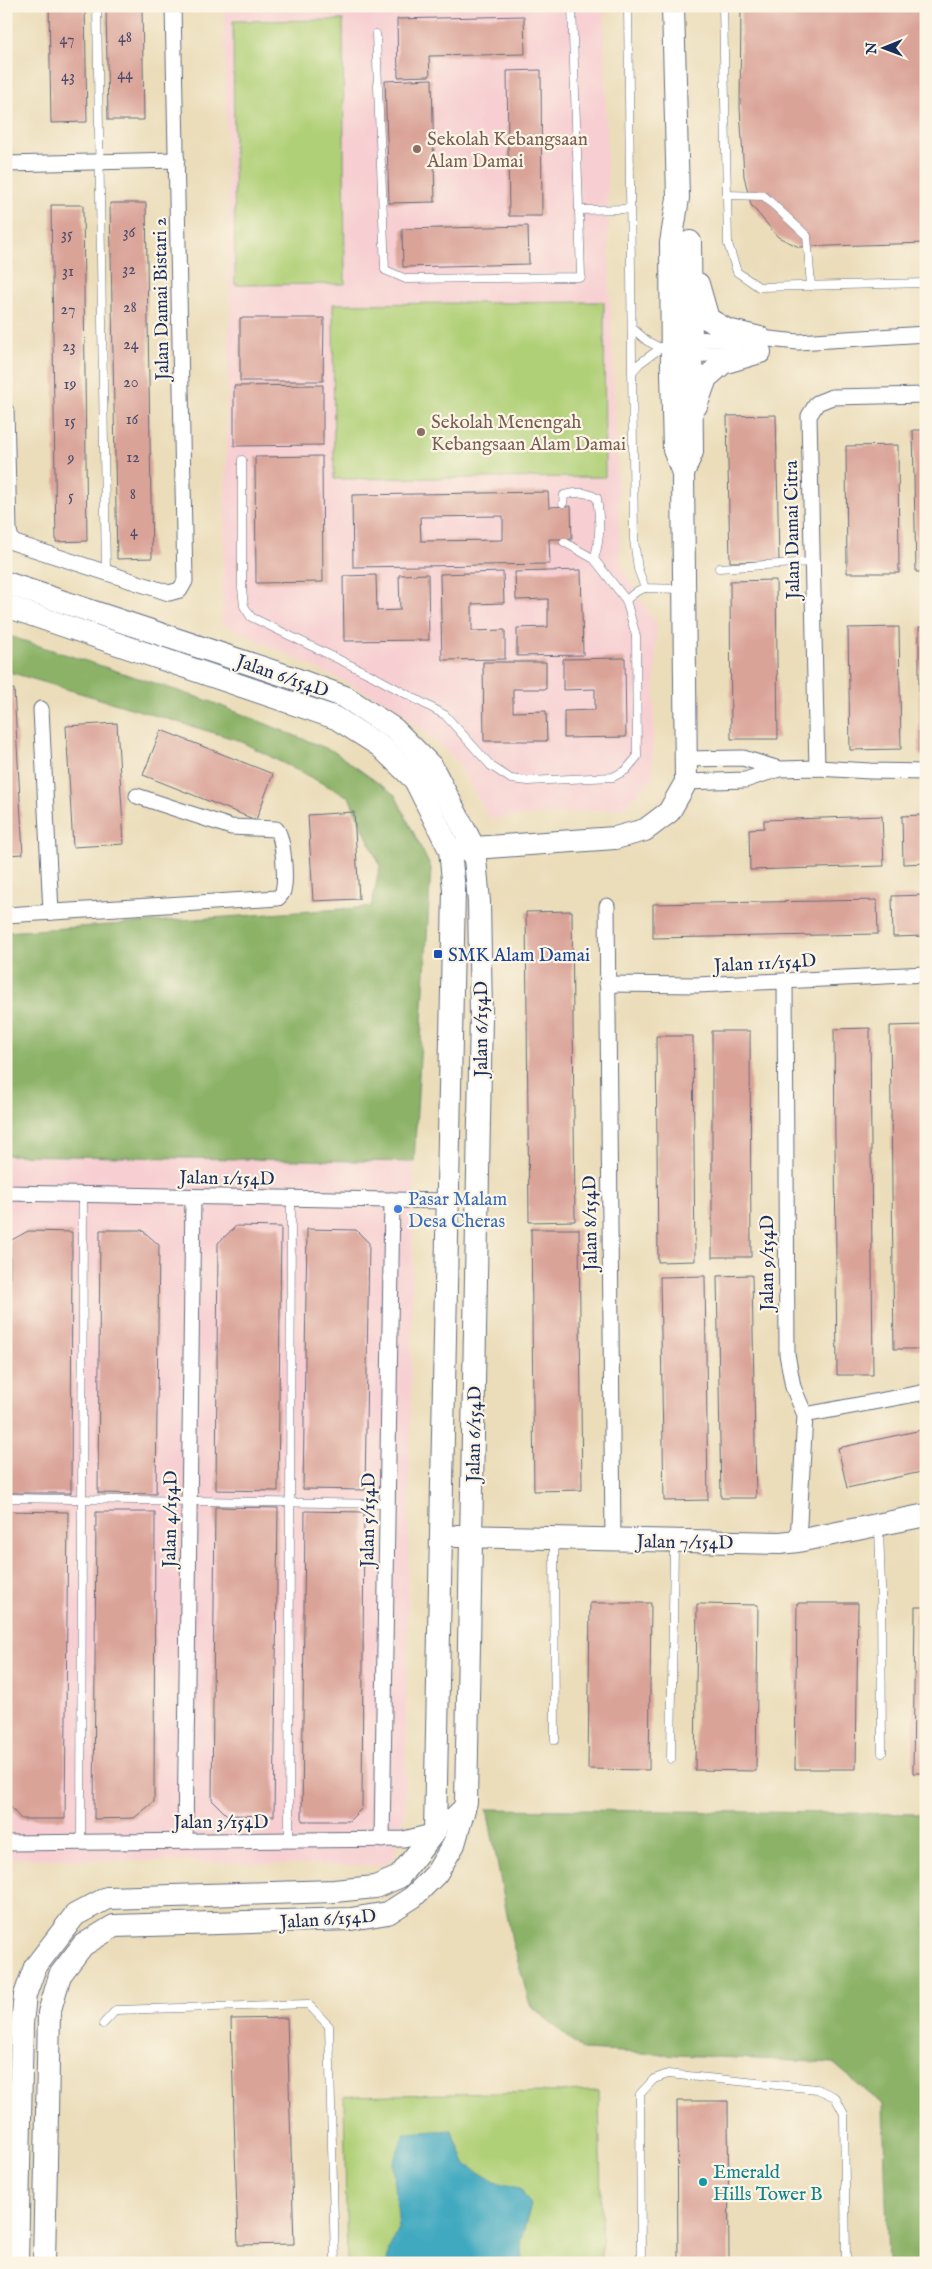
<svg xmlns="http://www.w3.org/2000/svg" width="932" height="2269" viewBox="0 0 932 2269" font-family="'IM FELL English',serif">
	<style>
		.built { fill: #f7cfd2 }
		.green { fill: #b0d077; stroke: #66806a }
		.forest { fill: #8cb268; stroke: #547063 }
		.water { fill: #40a9c0; stroke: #2e6c8f }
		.building { fill: #daa398; fill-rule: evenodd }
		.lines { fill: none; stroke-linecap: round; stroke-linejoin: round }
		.lane-casing { stroke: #646c7e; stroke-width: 9 }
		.street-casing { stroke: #646c7e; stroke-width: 17 }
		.secondary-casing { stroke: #646c7e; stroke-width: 24 }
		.lane { stroke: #fff; stroke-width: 8 }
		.street { stroke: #fff; stroke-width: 15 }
		.secondary { stroke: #fff; stroke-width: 22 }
		.education-dot { fill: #8d6e63; stroke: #fcf5e5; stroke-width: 2 }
		.transit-dot { fill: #1a4fb4; stroke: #fcf5e5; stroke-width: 2 }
		.shop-dot { fill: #3f7fe0; stroke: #fcf5e5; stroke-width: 2 }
		.culture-dot { fill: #0f9aa8; stroke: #fcf5e5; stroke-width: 2 }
		.labels { text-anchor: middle; stroke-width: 4.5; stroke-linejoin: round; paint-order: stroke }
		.number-label { font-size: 16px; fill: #4b4c6c }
		.education-label { font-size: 19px; fill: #785e54; stroke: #fcf5e5; text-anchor: start }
		.street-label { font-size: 19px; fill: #1b2f5e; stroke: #fcf5e5 }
		.transit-label { font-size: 19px; fill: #164399; stroke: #fcf5e5; text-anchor: start }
		.shop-label { font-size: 19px; fill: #366cbe; stroke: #fcf5e5; text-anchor: start }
		.culture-label { font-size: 19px; fill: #0d838f; stroke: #fcf5e5; text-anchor: start }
	</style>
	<rect width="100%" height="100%" fill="#fcf5e5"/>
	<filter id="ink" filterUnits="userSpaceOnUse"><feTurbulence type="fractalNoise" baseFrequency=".02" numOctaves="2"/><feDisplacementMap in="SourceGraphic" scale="10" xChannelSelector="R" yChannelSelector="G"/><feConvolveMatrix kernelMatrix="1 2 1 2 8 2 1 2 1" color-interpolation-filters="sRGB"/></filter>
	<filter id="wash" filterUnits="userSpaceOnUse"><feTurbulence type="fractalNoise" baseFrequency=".0096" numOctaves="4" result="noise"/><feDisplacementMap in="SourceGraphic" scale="20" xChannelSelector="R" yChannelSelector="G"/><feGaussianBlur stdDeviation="1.12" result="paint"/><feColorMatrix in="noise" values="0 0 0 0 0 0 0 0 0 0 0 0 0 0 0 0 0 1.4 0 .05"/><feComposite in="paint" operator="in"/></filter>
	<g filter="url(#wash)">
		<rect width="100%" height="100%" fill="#ebddba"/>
		<!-- built -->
		<g class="built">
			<path d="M 224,6 L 604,6 L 610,291 L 621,566 L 657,627 L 652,778 L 624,808 L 490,819 L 456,759 L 393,705 L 222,623 L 230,299 Z"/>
			<path d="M 7,1155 L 414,1162 L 405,1811 L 394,1859 L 376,1866 L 6,1858 Z"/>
		</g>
		<!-- green -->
		<g class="green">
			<path d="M 343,20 L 345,284 L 235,285 L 233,21 Z"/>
			<path d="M 604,302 L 605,477 L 334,479 L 333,304 Z"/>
			<path d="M 599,2091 L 602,2263 L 347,2263 L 344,2096 Z"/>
		</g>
		<!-- forest -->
		<g class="forest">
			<path d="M 6,635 L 209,701 L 333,751 L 395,795 L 431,868 L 414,1162 L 7,1155 L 9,1108 L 6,1108 L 6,932 L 371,907 L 380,866 L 349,797 L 238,740 L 6,671 Z"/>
			<path d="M 487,1809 L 926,1814 L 926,2263 L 888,2263 L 883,2105 L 833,2063 L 583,2050 L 530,2005 L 512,1941 Z"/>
		</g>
		<!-- water -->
		<path class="water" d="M 452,2130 L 465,2164 L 495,2182 L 520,2188 L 531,2205 L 520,2243 L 524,2263 L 387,2263 L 389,2249 L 399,2228 L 393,2163 L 405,2133 Z"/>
		<g id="blocks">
			<!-- building -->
			<g class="building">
				<path d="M 49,6 L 85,6 L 87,122 L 51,123 Z"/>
				<path d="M 106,6 L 142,6 L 144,120 L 108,120 Z"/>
				<path d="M 741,6 L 926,6 L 926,243 L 799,247 L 778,237 L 751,205 L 744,176 L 740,107 Z"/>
				<path d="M 524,16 L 525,54 L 429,56 L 430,76 L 398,77 L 397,19 Z"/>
				<path d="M 541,70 L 542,216 L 509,216 L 507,71 Z"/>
				<path d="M 432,79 L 435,202 L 389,203 L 385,81 Z"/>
				<path d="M 110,203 L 146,203 L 152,558 L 117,559 Z"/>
				<path d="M 51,205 L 83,205 L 87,541 L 56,542 Z"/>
				<path d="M 528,226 L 529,264 L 403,267 L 402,229 Z"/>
				<path d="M 240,318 L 324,318 L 323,381 L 240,381 Z"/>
				<path d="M 323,385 L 323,445 L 234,446 L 234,386 Z"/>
				<path d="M 776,415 L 779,561 L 730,562 L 727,416 Z"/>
				<path d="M 913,430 L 926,430 L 926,572 L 916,572 Z"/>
				<path d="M 898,445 L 899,573 L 847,573 L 846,446 Z"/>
				<path d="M 322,456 L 323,582 L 256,583 L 255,457 Z"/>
				<path d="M 548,492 L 549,507 L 571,506 L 572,539 L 549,539 L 550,564 L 353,567 L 352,495 ZM 503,516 L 503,540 L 421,541 L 420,517 Z"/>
				<path d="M 581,570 L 583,655 L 517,656 L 517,628 L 548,627 L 548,599 L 516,600 L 515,572 Z"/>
				<path d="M 503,572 L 504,603 L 472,604 L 472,631 L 505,630 L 505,659 L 442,660 L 440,574 Z"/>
				<path d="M 428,574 L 429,640 L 344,641 L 343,576 L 376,575 L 377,611 L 400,610 L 399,575 Z"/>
				<path d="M 776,580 L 778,739 L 731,739 L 730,581 Z"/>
				<path d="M 899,627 L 901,749 L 850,750 L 848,628 Z"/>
				<rect x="919" y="627" width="7" height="129"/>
				<path d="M 625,658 L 626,737 L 564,738 L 564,711 L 595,710 L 595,689 L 563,690 L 563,659 Z"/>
				<path d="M 483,662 L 546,662 L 546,689 L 513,689 L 513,712 L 546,711 L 547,741 L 484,741 Z"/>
				<path d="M 14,689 L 23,854 L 6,855 L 6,690 Z"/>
				<path d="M 117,723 L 124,844 L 73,847 L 66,726 Z"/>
				<path d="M 161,730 L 273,774 L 256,820 L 143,775 Z"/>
				<path d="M 354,812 L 359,899 L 313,901 L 308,815 Z"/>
				<path d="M 921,815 L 926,815 L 926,863 L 903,864 L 902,816 Z"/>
				<path d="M 882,816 L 884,866 L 750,870 L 749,829 L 764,828 L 764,820 Z"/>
				<path d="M 926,895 L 926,936 L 893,937 L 892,896 Z"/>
				<path d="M 877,900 L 878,934 L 653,938 L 653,904 Z"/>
				<path d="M 572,911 L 575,1221 L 529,1222 L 526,912 Z"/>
				<path d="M 926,1025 L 926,1349 L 894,1349 L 890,1026 Z"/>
				<path d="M 870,1028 L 873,1375 L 837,1375 L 834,1029 Z"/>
				<path d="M 712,1031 L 750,1031 L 751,1257 L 712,1257 Z"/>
				<path d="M 656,1036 L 693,1036 L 695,1261 L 658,1262 Z"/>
				<path d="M 236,1226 L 281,1227 L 278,1491 L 216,1490 L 218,1243 Z"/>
				<path d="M 307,1229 L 356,1230 L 369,1243 L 365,1490 L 303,1489 Z"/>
				<path d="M 531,1229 L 579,1229 L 582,1490 L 534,1491 Z"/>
				<path d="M 100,1230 L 142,1230 L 159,1245 L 156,1494 L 98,1493 Z"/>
				<path d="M 28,1231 L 72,1232 L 71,1493 L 8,1493 L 10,1241 Z"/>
				<path d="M 752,1275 L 756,1498 L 721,1498 L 717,1276 Z"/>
				<path d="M 705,1276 L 708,1500 L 664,1501 L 660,1277 Z"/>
				<path d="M 926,1429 L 926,1471 L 847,1488 L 838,1448 Z"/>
				<path d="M 215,1507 L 278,1508 L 274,1816 L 227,1815 L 212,1800 Z"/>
				<path d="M 7,1511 L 68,1512 L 65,1819 L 21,1819 L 6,1802 Z"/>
				<path d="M 305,1511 L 364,1512 L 362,1808 L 349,1821 L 302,1821 Z"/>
				<path d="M 96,1512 L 155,1512 L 154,1802 L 134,1818 L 94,1819 Z"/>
				<path d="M 590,1603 L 651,1603 L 649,1770 L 588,1769 Z"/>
				<path d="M 797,1603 L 858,1603 L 856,1769 L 795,1769 Z"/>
				<path d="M 697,1604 L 758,1605 L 756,1771 L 695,1770 Z"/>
				<path d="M 915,1607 L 926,1607 L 926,1773 L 913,1773 Z"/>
				<path d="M 287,2018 L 294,2244 L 238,2245 L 231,2019 Z"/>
				<path d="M 677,2101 L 728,2101 L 729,2263 L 678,2263 Z"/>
			</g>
		</g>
	</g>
	<g filter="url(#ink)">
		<use href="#blocks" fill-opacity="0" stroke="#646c7e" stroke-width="1"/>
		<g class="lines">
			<!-- lane casing -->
			<g class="lane-casing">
				<g id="lane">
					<path d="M 97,6 L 106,573"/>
					<path d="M 572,6 L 579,210"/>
					<path d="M 628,6 L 634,540 L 638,569 L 645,588 L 682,589"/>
					<path d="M 723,6 L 728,244 L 737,272 L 759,287 L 926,283"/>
					<path d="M 376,34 L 385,270 L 406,279 L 581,277 L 579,210 L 630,209"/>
					<path d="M 727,195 L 764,196 L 807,236 L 811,286"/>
					<path d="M 632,328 L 647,341 L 664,350"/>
					<path d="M 632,372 L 640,363 L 669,342"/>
					<path d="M 242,460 L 242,588 L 244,606 L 251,617 L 373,676 L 445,715 L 491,766 L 511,779 L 528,781 L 613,777 L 626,770 L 637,757 L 636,636 L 626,600 L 637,591 L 645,588"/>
					<path d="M 563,503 L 564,495 C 577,492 585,491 597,498 C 600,520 601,538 594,559 L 564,542"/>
					<path d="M 594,559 L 626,600"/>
					<path d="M 719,568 L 812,562"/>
					<path d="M 6,1498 L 387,1504"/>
					<path d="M 879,1527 L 881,1588 L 882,1753"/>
					<path d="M 554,1539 L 555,1740"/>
					<path d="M 671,1759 L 674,1544"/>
					<path d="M 289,1841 L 291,1198"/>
					<path d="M 81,1842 L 83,1195"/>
					<path d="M 103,2024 L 116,2010 L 308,2004 L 329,2026 L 335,2263"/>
					<path d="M 641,2263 L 640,2094 L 654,2079 L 668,2074 L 817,2089 L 835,2097 L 844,2114 L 846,2263"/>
				</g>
			</g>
			<!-- street casing -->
			<g class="street-casing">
				<g id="street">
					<path d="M 6,164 L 177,160"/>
					<path d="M 683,340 L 760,338 L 798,342 L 926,334"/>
					<path d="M 683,355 L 738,353"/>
					<path d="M 6,411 L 9,531 L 12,542 L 169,593 L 180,590 L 185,581 L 173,6"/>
					<path d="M 41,709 L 51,912"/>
					<path d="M 685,759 L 743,758 L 779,769"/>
					<path d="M 817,768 L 809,416 L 817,403 L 832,397 L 926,395"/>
					<path d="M 686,782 L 745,780 L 779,769 L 817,768 L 870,771 L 926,772"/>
					<path d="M 607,906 L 613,1540"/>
					<path d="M 6,915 L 278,898 C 280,896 282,894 283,891 C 286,881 284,837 276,829 L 231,827 L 137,796"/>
					<path d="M 785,981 L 787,1354 L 793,1387 L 805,1415 L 798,1541"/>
					<path d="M 607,984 L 697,985 L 926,974"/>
					<path d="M 6,1193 L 448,1201"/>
					<path d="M 805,1415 L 926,1392"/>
					<path d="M 382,1840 L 392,1200"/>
					<path d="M 185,1841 L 193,1197"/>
					<path d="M 6,1843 L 404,1839 L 435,1831 L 465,1803"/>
				</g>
			</g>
			<!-- secondary casing -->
			<g class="secondary-casing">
				<g id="secondary">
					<path d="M 698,284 L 708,319 L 727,330 L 760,338"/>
					<path d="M 696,406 L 706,378 L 723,363 L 760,352"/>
					<path d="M 683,473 L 692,452 L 690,242"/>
					<path d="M 6,583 L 293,678 L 345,697 L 394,729 L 432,767 L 474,848 L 479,902 L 481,1015 L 466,1802 L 454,1844 L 436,1874 L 413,1897 L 388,1913 L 351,1919 L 114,1926 L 83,1945 L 60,1975 L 49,2013 L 44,2263"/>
					<path d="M 6,606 L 336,718 L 380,746 L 415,780 L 450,850 L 454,890 L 435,1831 L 399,1877 L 375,1887 L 334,1891 L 107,1898 L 75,1915 L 35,1967 L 25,1995 L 22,2024 L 17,2263"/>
					<path d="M 460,849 L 615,838 L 645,830 L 669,812 L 686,782 L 683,473 L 674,450 L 672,372 L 671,243 L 678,198 L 673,6"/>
					<path d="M 457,1536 L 780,1543 L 798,1541 L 926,1515"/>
				</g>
			</g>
			<!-- lane -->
			<use href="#lane" class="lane"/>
			<!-- street -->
			<use href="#street" class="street"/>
			<!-- secondary -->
			<use href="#secondary" class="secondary"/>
		</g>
	</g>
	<!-- markers -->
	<g class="education-dot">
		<circle cx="417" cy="149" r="5"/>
		<circle cx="421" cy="432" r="5"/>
	</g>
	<rect class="transit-dot" x="433" y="949" width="10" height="10" rx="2.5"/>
	<circle class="shop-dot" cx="398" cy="1209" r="5"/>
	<circle class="culture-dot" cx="703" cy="2182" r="5"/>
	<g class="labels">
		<!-- number labels -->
		<g class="number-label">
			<text x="125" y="42">48</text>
			<text x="67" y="44">47</text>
			<text x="125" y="79">44</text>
			<text x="68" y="81">43</text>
			<text x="129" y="237">36</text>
			<text x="67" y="239">35</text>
			<text x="129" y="274">32</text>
			<text x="68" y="276">31</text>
			<text x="130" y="312">28</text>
			<text x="68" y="314">27</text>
			<text x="131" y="349">24</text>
			<text x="69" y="351">23</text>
			<text x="131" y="387">20</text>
			<text x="70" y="389">19</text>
			<text x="132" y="424">16</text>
			<text x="70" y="426">15</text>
			<text x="133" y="462">12</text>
			<text x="71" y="463">9</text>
			<text x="133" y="499">8</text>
			<text x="71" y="501">5</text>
			<text x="134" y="536">4</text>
		</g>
		<!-- education labels -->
		<g class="education-label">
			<text x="427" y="145">Sekolah Kebangsaan<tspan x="427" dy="22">Alam Damai</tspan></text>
			<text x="431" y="428">Sekolah Menengah<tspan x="431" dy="22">Kebangsaan Alam Damai</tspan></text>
		</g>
		<!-- street labels -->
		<g class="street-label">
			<text transform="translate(160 299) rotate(-91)" y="7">Jalan Damai Bistari 2</text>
			<text transform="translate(791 530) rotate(-91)" y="7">Jalan Damai Citra</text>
			<text transform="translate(283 675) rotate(19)" y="7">Jalan 6/154D</text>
			<text transform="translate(765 962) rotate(-3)" y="7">Jalan 11/154D</text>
			<text transform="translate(480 1029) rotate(-90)" y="7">Jalan 6/154D</text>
			<text transform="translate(227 1177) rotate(1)" y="7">Jalan 1/154D</text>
			<text transform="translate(589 1223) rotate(-91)" y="7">Jalan 8/154D</text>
			<text transform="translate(766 1263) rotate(-90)" y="7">Jalan 9/154D</text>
			<text transform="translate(473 1434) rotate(-89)" y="7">Jalan 6/154D</text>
			<text transform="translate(169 1519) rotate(-89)" y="7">Jalan 4/154D</text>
			<text transform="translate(367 1520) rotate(-89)" y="7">Jalan 5/154D</text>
			<text transform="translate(685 1541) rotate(1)" y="7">Jalan 7/154D</text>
			<text x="221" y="1828">Jalan 3/154D</text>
			<text transform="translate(328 1918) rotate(-4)" y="7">Jalan 6/154D</text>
		</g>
		<!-- transit labels -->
		<g class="transit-label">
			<text x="448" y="961">SMK Alam Damai</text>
		</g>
		<!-- shop labels -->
		<g class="shop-label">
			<text x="408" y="1205">Pasar Malam<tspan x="408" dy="22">Desa Cheras</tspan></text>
		</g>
		<!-- culture labels -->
		<g class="culture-label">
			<text x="713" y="2178">Emerald<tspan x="713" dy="22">Hills Tower B</tspan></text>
		</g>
	</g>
	<!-- margin -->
	<rect width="932" height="2269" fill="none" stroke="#fcf5e5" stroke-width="25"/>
	<!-- north arrow -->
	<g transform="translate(884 48) rotate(269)" stroke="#fcf5e5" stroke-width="4" paint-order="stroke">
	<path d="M0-4L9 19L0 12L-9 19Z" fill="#1b2f5e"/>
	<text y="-8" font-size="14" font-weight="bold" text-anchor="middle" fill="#1b2f5e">N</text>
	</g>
</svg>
